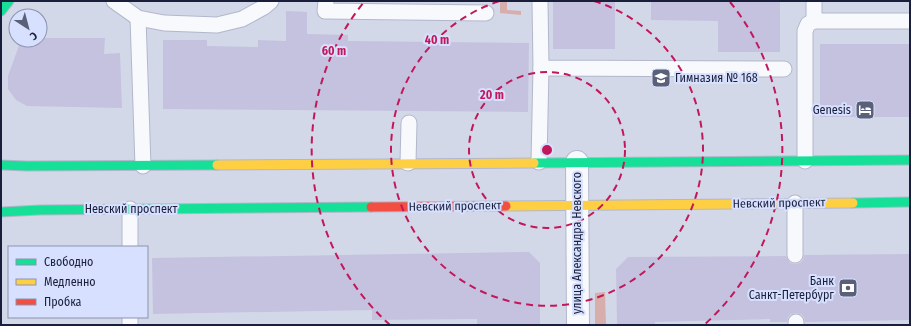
<svg xmlns="http://www.w3.org/2000/svg" width="911" height="326" viewBox="0 0 911 326" font-family="'Fira Sans Condensed',sans-serif">
	<style>
		.green { fill: #d7aeab }
		.building { fill: #c5c2e0 }
		.lines { fill: none; stroke-linecap: round; stroke-linejoin: round }
		.lane-casing { stroke: #b2b7cc; stroke-width: 17 }
		.street-casing { stroke: #b2b7cc; stroke-width: 24 }
		.fast-casing { stroke: #b2b7cc; stroke-width: 11 }
		.slow-casing { stroke: #b2b7cc; stroke-width: 11 }
		.jam-casing { stroke: #b2b7cc; stroke-width: 11 }
		.lane { stroke: #f8f9fc; stroke-width: 15 }
		.street { stroke: #f8f9fc; stroke-width: 22 }
		.fast { stroke: #16e098; stroke-width: 9 }
		.slow { stroke: #ffcf43; stroke-width: 9 }
		.jam { stroke: #f24e42; stroke-width: 9 }
		.ring { fill: none; stroke: #c2185b; stroke-width: 2; stroke-dasharray: 7 5 }
		.labels { text-anchor: middle; stroke-width: 4; stroke-linejoin: round; paint-order: stroke }
		.poi-label { font-size: 12px; fill: #191f3b; stroke: #d7e0fe; text-anchor: end }
		.street-label { font-size: 12px; fill: #191f3b; stroke: #d7e0fe }
		.centre { fill: #c2185b; stroke: #d7e0fe; stroke-width: 2 }
		.ring-label { font-size: 12px; text-anchor: middle; font-weight: bold; fill: #c2185b; stroke: #d7e0fe; stroke-width: 4; stroke-linejoin: round; paint-order: stroke }
	</style>
	<rect width="100%" height="100%" fill="#d3d8e8"/>
	<!-- green -->
	<g class="green">
		<path d="M 500,1 L 507,1 L 507,10 L 521,11 L 521,15 L 500,13 Z"/>
		<path d="M 605,292 L 606,325 L 595,325 L 595,293 Z"/>
	</g>
	<!-- building -->
	<g class="building">
		<rect x="553" y="1" width="62" height="48"/>
		<path d="M 651,1 L 780,1 L 780,52 L 718,52 L 718,21 L 651,20 Z"/>
		<path d="M 286,11 L 307,12 L 307,34 L 348,35 L 348,41 L 529,43 L 528,112 L 163,109 L 163,40 L 207,40 L 207,46 L 258,47 L 258,40 L 286,41 Z"/>
		<path d="M 40,38 L 105,38 L 104,54 L 120,53 L 122,108 L 27,106 L 16,100 L 8,89 L 8,76 L 21,40 L 40,40 Z"/>
		<rect x="820" y="44" width="90" height="73"/>
		<path d="M 529,252 L 540,263 L 540,325 L 477,325 L 477,319 L 372,320 L 372,310 L 153,314 L 152,258 Z"/>
		<path d="M 910,254 L 910,320 L 805,322 L 804,317 L 801,314 L 796,313 L 791,314 L 788,317 L 787,322 L 770,322 L 770,319 L 655,322 L 655,325 L 617,325 L 616,269 L 628,257 L 786,256 L 790,263 L 795,264 L 800,263 L 803,260 L 804,255 Z"/>
	</g>
	<g class="lines">
		<!-- lane casing -->
		<g class="lane-casing">
			<g id="lane">
				<path d="M 114,1 L 138,18 L 164,23 L 217,25 L 242,19 L 264,7 L 271,1"/>
				<path d="M 326,1 L 325,11 L 486,13"/>
				<path d="M 540,1 L 541,68 L 784,69"/>
				<path d="M 138,18 L 143,166"/>
				<path d="M 814,21 L 814,1"/>
				<path d="M 805,161 L 805,31 L 808,24 L 814,21 L 910,21"/>
				<path d="M 539,162 L 541,68"/>
				<path d="M 408,163 L 409,123"/>
				<path d="M 795,203 L 795,255"/>
				<path d="M 130,209 L 130,247"/>
				<path d="M 130,317 L 130,325"/>
				<path d="M 796,322 L 796,325"/>
			</g>
		</g>
		<!-- street casing -->
		<g class="street-casing">
			<path id="street" d="M 577,162 L 578,325"/>
		</g>
		<!-- fast casing -->
		<g class="fast-casing">
			<g id="fast">
				<path d="M 1,11 L 9,1"/>
				<path d="M 534,163 L 910,160"/>
				<path d="M 1,165 L 27,166 L 217,165"/>
				<path d="M 853,203 L 910,202"/>
				<path d="M 1,212 L 40,210 L 371,207"/>
			</g>
		</g>
		<!-- slow casing -->
		<g class="slow-casing">
			<g id="slow">
				<path d="M 217,165 L 534,163"/>
				<path d="M 506,206 L 853,203"/>
			</g>
		</g>
		<!-- jam casing -->
		<g class="jam-casing">
			<path id="jam" d="M 371,207 L 506,206"/>
		</g>
		<!-- lane -->
		<use href="#lane" class="lane"/>
		<!-- street -->
		<use href="#street" class="street"/>
		<!-- fast -->
		<use href="#fast" class="fast"/>
		<!-- slow -->
		<use href="#slow" class="slow"/>
		<!-- jam -->
		<use href="#jam" class="jam"/>
	</g>
	<!-- distance rings -->
	<g class="ring">
		<circle cx="547" cy="150" r="78"/>
		<path d="M594 1A156 156 0 1 1 500 1"/>
		<path d="M390 325A235 235 0 0 1 364 2M730 2A235 235 0 0 1 704 325"/>
	</g>
	<!-- icons -->
	<defs>
		<g id="school-square" transform="scale(1)"><rect x="-9" y="-9" width="18" height="18" rx="4" fill="#5a6078" stroke="#d7e0fe"/><path d="M0-5L7-2L0 1L-7-2ZM-4 1L0 2.5L4 1V4Q0 6-4 4Z" fill="#fff"/></g>
		<g id="hotel-square" transform="scale(1)"><rect x="-9" y="-9" width="18" height="18" rx="4" fill="#5a6078" stroke="#d7e0fe"/><path d="M-6-4.5h1.5V1H6V5H4.5V3h-9V5H-6ZM-4 0a1.8 1.8 0 1 1 3.6 0ZM.5 0V-2.5h3Q6-2.5 6 0Z" fill="#fff"/></g>
		<g id="bank-square" transform="scale(1)"><rect x="-9" y="-9" width="18" height="18" rx="4" fill="#5a6078" stroke="#d7e0fe"/><path d="M-6-4H6V4H-6ZM0-2.3a2.3 2.3 0 1 0 0 4.6a2.3 2.3 0 1 0 0-4.6Z" fill="#fff"/></g>
	</defs>
	<g fill-rule="evenodd">
		<use href="#school-square" x="661" y="78"/>
		<use href="#hotel-square" x="865" y="110"/>
		<use href="#bank-square" x="848" y="288"/>
	</g>
	<g class="labels">
		<!-- poi labels -->
		<g class="poi-label">
			<text x="675" y="82" text-anchor="start">Гимназия № 168</text>
			<text x="851" y="114">Genesis</text>
			<text x="834" y="285">Банк<tspan x="834" dy="14">Санкт-Петербург</tspan></text>
		</g>
		<!-- street labels -->
		<g class="street-label">
			<text transform="translate(779 203) rotate(-1)" y="4">Невский проспект</text>
			<text transform="translate(455 206) rotate(-1)" y="4">Невский проспект</text>
			<text x="131" y="213">Невский проспект</text>
			<text transform="translate(577 243) rotate(-90)" y="4">улица Александра Невского</text>
		</g>
	</g>
	<circle cx="547" cy="150" r="6" class="centre"/>
	<g class="ring-label">
		<text x="437" y="44">40 m</text>
		<text x="334" y="55">60 m</text>
		<text x="492" y="99">20 m</text>
	</g>
	<!-- border -->
	<rect width="911" height="326" fill="none" stroke="#191f3b" stroke-width="4"/>
	<!-- legend -->
	<rect x="8" y="246" width="140" height="72" fill="#d7e0fe" stroke="#8b93b0"/>
	<rect x="16" y="259" width="20" height="6" fill="#16e098" stroke="#8b93b0"/>
	<text x="44" y="266" font-size="12" fill="#191f3b">Свободно</text>
	<rect x="16" y="279" width="20" height="6" fill="#ffcf43" stroke="#8b93b0"/>
	<text x="44" y="286" font-size="12" fill="#191f3b">Медленно</text>
	<rect x="16" y="299" width="20" height="6" fill="#f24e42" stroke="#8b93b0"/>
	<text x="44" y="306" font-size="12" fill="#191f3b">Пробка</text>
	<!-- north arrow -->
	<g transform="translate(28 28) rotate(144)"><circle r="19" fill="#d7e0fe" stroke="#8b93b0"/>
	<path d="M0-3L7 15L0 10L-7 15Z" fill="#5a6078"/>
	<text y="-6" font-size="11" font-weight="bold" text-anchor="middle" fill="#191f3b">С</text>
	</g>
</svg>
